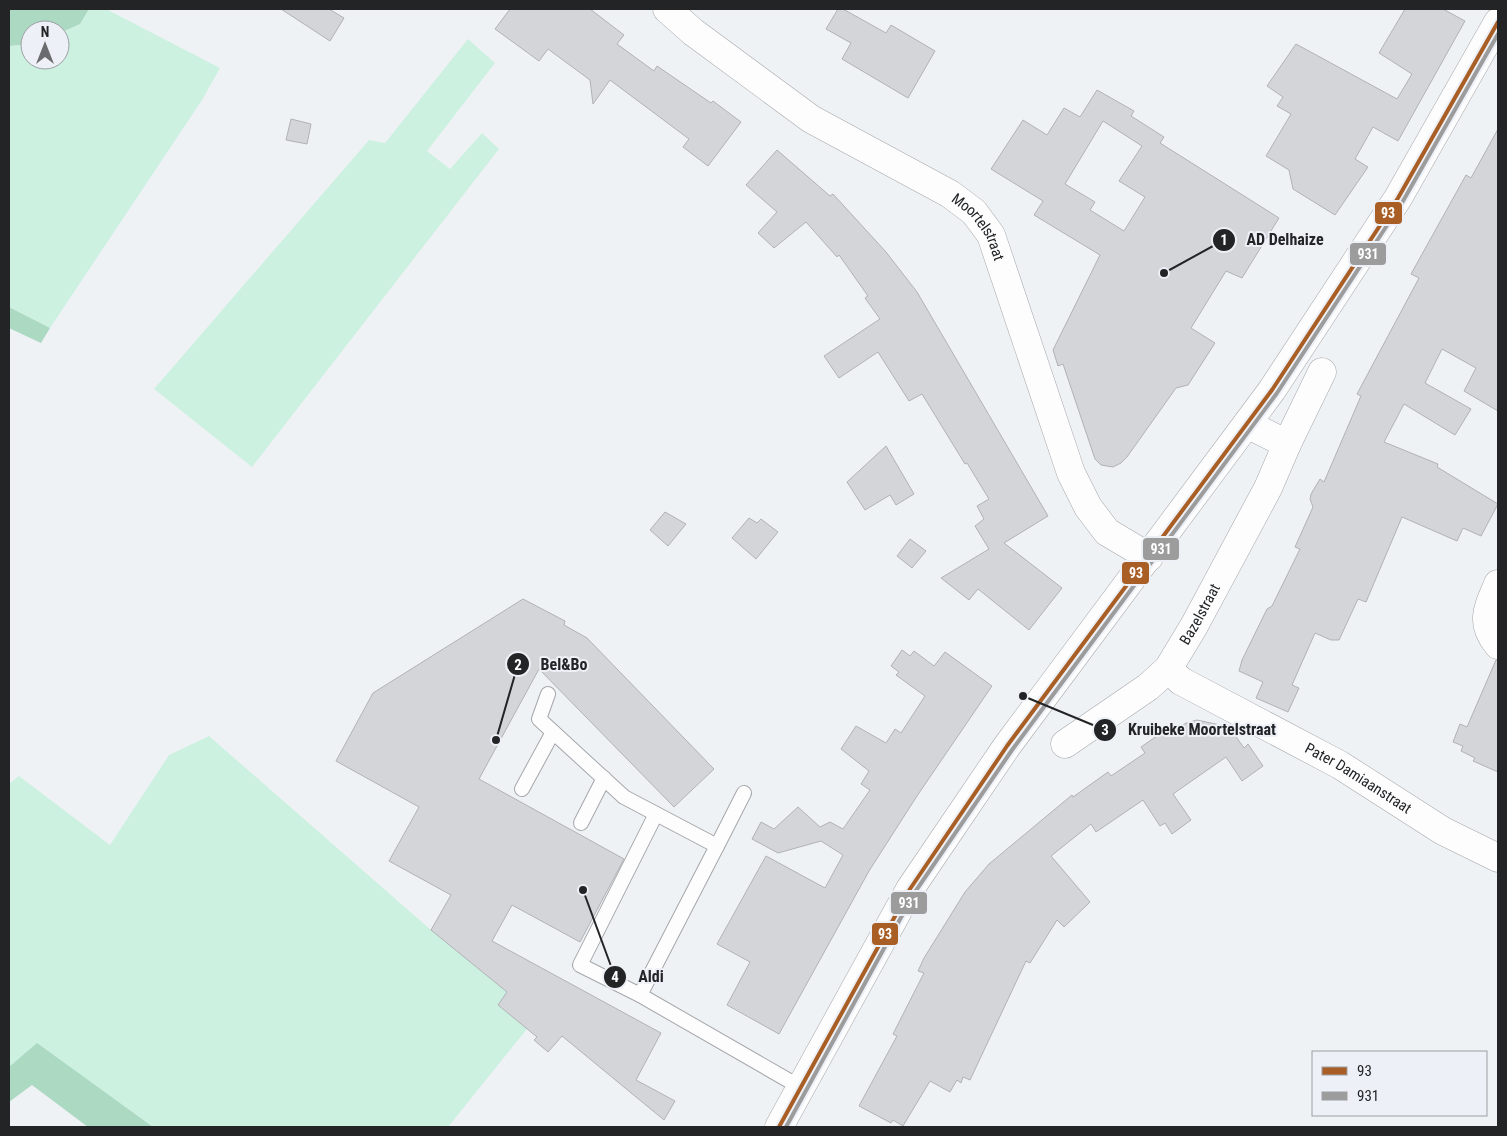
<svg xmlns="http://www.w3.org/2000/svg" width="1507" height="1136" viewBox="0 0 1507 1136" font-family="'Roboto Condensed',sans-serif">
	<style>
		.green { fill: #cdf1e0 }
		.forest { fill: #abd9c2 }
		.building { fill: #d4d5d8; stroke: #b0b2b5; fill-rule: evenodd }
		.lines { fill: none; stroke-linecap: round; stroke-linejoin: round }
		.service-casing { stroke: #a5a7aa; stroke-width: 16 }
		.minor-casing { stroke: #a5a7aa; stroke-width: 29 }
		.secondary-casing { stroke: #a5a7aa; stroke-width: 29 }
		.service { stroke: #fdfdfe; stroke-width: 14 }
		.minor { stroke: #fdfdfe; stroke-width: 28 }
		.secondary { stroke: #fdfdfe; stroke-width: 28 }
		.bus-1-casing { stroke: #edf1f7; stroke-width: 8 }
		.bus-2-casing { stroke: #edf1f7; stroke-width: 8 }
		.bus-1 { stroke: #a85e24; stroke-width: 4 }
		.bus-2 { stroke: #9c9c9d; stroke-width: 4 }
		.labels { text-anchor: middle; stroke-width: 4; stroke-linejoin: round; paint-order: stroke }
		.street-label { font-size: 15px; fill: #222426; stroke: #edf1f7 }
		.leader { fill: none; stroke: #222426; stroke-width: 2 }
		.callout-dot { fill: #222426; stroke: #edf1f7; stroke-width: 2 }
		.mark-label { font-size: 15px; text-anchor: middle; font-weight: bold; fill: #fff }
		.callout-label { font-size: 16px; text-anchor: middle; font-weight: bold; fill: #222426; stroke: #edf1f7; stroke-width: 4; stroke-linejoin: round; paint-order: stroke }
		.line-badge { stroke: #edf1f7; stroke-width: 2 }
		.badge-label { font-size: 14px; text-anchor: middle; font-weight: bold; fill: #fff }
	</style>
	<rect width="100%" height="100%" fill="#eff2f5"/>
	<!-- green -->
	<g class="green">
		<path d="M 89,9 L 106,9 L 220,68 L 202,100 L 50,328 L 9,307 L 9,46 L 30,44 L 30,60 L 60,60 L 60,33 L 80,24 Z"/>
		<path d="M 468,39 L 495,63 L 427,151 L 450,169 L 482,133 L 499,149 L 252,467 L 154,389 L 369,140 L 385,143 Z"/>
		<path d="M 209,736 L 431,930 L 507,992 L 498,1005 L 527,1029 L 448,1127 L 153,1127 L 37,1044 L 9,1067 L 9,784 L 19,776 L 110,845 L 169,755 Z"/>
	</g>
	<!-- forest -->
	<g class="forest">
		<path d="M 9,9 L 89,9 L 80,24 L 60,33 L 60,30 L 30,30 L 30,44 L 9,46 Z"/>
		<path d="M 9,307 L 50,328 L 41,343 L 9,328 Z"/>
		<path d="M 37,1043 L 153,1127 L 88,1127 L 32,1085 L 9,1102 L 9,1067 Z"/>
	</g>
	<!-- building -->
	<g class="building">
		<path d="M 281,9 L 329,9 L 344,18 L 330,41 Z"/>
		<path d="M 510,9 L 590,9 L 624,35 L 617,44 L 654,71 L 657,66 L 711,103 L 713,101 L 741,122 L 708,166 L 683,147 L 689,139 L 610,80 L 593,104 L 590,80 L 548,49 L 539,61 L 495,29 Z"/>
		<path d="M 838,9 L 843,9 L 886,33 L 891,25 L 935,51 L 908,98 L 842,59 L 851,43 L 826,29 Z"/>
		<path d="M 1405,9 L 1443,9 L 1465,21 L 1398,141 L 1373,127 L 1355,159 L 1368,167 L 1335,215 L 1293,189 L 1289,170 L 1266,156 L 1291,114 L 1277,106 L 1283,97 L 1267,86 L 1296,44 L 1397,99 L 1412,74 L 1379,53 Z"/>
		<path d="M 1097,90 L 1134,111 L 1131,116 L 1164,137 L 1160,143 L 1279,218 L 1242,278 L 1226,271 L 1191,328 L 1215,343 L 1188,385 L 1176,388 L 1127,457 L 1121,463 L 1113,467 L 1101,465 L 1095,459 L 1063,364 L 1058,366 L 1053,350 L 1100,255 L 1034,215 L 1043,201 L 991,169 L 1023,120 L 1047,135 L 1064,108 L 1080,117 ZM 1103,121 L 1142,146 L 1119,181 L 1145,197 L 1124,231 L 1090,210 L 1095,202 L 1065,184 Z"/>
		<path d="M 291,119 L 311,124 L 307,144 L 286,140 Z"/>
		<path d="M 1498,129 L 1498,411 L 1464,391 L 1476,368 L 1442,349 L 1425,383 L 1471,409 L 1455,435 L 1404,404 L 1384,442 L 1438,464 L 1437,467 L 1498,504 L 1481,536 L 1463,528 L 1457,541 L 1402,517 L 1366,602 L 1358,599 L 1339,640 L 1331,640 L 1315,633 L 1292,685 L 1299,688 L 1288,712 L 1256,698 L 1263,682 L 1239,671 L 1242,660 L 1267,609 L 1272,606 L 1300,549 L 1295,547 L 1313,507 L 1310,499 L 1311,494 L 1320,479 L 1324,482 L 1361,396 L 1357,394 L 1419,278 L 1411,274 L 1466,175 L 1471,178 Z"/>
		<path d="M 777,150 L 830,196 L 833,194 L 886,252 L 917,292 L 1048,516 L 1004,543 L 1062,588 L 1029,630 L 978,589 L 969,600 L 941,578 L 989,549 L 975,526 L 984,519 L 977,506 L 989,499 L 967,463 L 965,464 L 922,394 L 909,401 L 878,352 L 839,378 L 824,356 L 880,319 L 865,298 L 868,296 L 839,255 L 837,257 L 806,222 L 774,248 L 758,233 L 777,212 L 746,185 Z"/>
		<path d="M 886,446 L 914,494 L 896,505 L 890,495 L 865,510 L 847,482 Z"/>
		<path d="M 665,512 L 686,524 L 668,546 L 650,530 Z"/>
		<path d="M 749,518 L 757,523 L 761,519 L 778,532 L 756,559 L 732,538 Z"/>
		<path d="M 910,539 L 926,551 L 912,568 L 897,556 Z"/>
		<path d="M 523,599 L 565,621 L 564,625 L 587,638 L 714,769 L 674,807 L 539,669 L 479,779 L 624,859 L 580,942 L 512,905 L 492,941 L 661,1033 L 636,1080 L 675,1101 L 664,1120 L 562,1036 L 548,1052 L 534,1040 L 537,1037 L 498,1005 L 507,992 L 431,930 L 451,895 L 389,861 L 419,807 L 336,761 L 373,693 Z"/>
		<path d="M 902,650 L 910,656 L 914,651 L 934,666 L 945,652 L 992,686 L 917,796 L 869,871 L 779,1034 L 727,1005 L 750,962 L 717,944 L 766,856 L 825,888 L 843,855 L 821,841 L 778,853 L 752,839 L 761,822 L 774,829 L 798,807 L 820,827 L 830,822 L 843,829 L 870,790 L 861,784 L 869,771 L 841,749 L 856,726 L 886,743 L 895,729 L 901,733 L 925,696 L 896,675 L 899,672 L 891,666 Z"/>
		<path d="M 1496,660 L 1498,660 L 1498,772 L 1473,761 L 1475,758 L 1461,751 L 1463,746 L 1453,742 L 1460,724 L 1467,727 Z"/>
		<path d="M 1197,720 L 1220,725 L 1222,728 L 1228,725 L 1244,748 L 1248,744 L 1263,766 L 1242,781 L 1226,757 L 1173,794 L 1191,820 L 1172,834 L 1165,823 L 1160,826 L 1143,800 L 1096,832 L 1091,824 L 1051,856 L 1090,902 L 1064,927 L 1057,920 L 1030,963 L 1026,961 L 970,1080 L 963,1077 L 961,1083 L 957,1080 L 950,1092 L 930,1081 L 903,1126 L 893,1120 L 891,1123 L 859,1106 L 897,1036 L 893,1034 L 924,973 L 918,971 L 924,958 L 965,892 L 989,864 L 1072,795 L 1073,797 L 1108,772 L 1111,776 L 1145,753 L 1141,747 L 1164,731 L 1168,735 L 1186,723 Z"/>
	</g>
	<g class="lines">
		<!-- service casing -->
		<g class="service-casing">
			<g id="service">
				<path d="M 548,694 L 539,719 L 624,797 L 717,846 L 640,995 L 800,1087"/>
				<path d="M 522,789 L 553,732"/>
				<path d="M 581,823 L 604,778"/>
				<path d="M 717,846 L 744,793"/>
				<path d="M 640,995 L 580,965 L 656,814"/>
			</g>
		</g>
		<!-- minor casing -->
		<g class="minor-casing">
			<g id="minor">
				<path id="s1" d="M 667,9 L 693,32 L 811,119 L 950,194 L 974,212 L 991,235 L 1071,473 L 1088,507 L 1107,532 L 1149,557"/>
				<path d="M 1287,444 L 1322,372"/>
				<path d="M 1498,584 C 1488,608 1479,622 1498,645"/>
				<path id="s2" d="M 1168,669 L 1181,681 L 1340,765 L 1443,831 L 1498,858"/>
				<path id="s3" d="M 1065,744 L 1148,687 L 1168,669 L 1194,626 L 1268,488 L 1287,444 L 1247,424"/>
			</g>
		</g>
		<!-- secondary casing -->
		<g class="secondary-casing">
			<path id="secondary" d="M 779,1127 L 910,889 L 1007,746 L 1272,390 L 1398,198 L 1498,22"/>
		</g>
		<!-- service -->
		<use href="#service" class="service"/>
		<!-- minor -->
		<use href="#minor" class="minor"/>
		<!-- secondary -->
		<use href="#secondary" class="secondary"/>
		<!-- bus-1 casing -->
		<g class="bus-1-casing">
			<path id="bus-1" d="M 779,1127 L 910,889 L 1007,746 L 1272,390 L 1398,198 L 1498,22"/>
		</g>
		<!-- bus-2 casing -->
		<g class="bus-2-casing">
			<path id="bus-2" d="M 786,1127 L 915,892 L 1012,750 L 1277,393 L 1403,201 L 1498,34"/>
		</g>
		<!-- bus-1 -->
		<use href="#bus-1" class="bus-1"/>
		<!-- bus-2 -->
		<use href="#bus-2" class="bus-2"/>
	</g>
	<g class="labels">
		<!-- street labels -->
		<g class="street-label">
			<text dy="5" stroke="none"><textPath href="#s1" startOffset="384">Moortelstraat</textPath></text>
			<text dy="5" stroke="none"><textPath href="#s3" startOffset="191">Bazelstraat</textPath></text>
			<text dy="5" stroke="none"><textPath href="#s2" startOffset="220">Pater Damiaanstraat</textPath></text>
		</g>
	</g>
	<!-- callouts -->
	<path class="leader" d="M1164 273L1224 240M496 740L518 664M1023 696L1105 730M583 890L615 977"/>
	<g class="callout-dot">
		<circle cx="1164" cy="273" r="5"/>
		<circle cx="496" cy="740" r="5"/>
		<circle cx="1023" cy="696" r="5"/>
		<circle cx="583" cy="890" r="5"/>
		<circle cx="1224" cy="240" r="12"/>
		<circle cx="518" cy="664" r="12"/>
		<circle cx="1105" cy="730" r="12"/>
		<circle cx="615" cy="977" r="12"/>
	</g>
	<g class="mark-label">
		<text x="1224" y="245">1</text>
		<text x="518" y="670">2</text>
		<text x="1105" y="735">3</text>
		<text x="615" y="982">4</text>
	</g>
	<g class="callout-label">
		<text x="1285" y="245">AD Delhaize</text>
		<text x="564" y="670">Bel&amp;Bo</text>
		<text x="1202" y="735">Kruibeke Moortelstraat</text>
		<text x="651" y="982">Aldi</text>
	</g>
	<g class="line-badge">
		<rect x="1374" y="201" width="29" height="24" rx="5" fill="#a85e24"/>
		<rect x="1349" y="242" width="38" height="24" rx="5" fill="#9c9c9d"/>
		<rect x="1142" y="537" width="38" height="24" rx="5" fill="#9c9c9d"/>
		<rect x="1121" y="561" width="29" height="24" rx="5" fill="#a85e24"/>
		<rect x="890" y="891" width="38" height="24" rx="5" fill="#9c9c9d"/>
		<rect x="871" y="922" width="28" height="24" rx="5" fill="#a85e24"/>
	</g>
	<g class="badge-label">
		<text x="1388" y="218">93</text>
		<text x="1368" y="259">931</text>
		<text x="1161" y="554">931</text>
		<text x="1136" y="578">93</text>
		<text x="909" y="908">931</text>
		<text x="885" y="939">93</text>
	</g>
	<!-- border -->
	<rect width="1507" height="1136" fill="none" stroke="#222426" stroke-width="20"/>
	<!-- legend -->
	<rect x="1312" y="1051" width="175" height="65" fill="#edf1f7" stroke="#9c9fa3"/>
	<rect x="1322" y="1067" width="25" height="8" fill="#a85e24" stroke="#9c9fa3"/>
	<text x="1357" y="1076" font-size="15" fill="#222426">93</text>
	<rect x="1322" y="1092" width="25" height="8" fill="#9c9c9d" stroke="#9c9fa3"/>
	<text x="1357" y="1101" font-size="15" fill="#222426">931</text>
	<!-- north arrow -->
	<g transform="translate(45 45)"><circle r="24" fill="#edf1f7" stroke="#9c9fa3"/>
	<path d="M0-4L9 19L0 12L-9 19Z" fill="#6a6c6e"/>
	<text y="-8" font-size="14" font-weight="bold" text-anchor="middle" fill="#222426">N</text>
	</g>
</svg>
